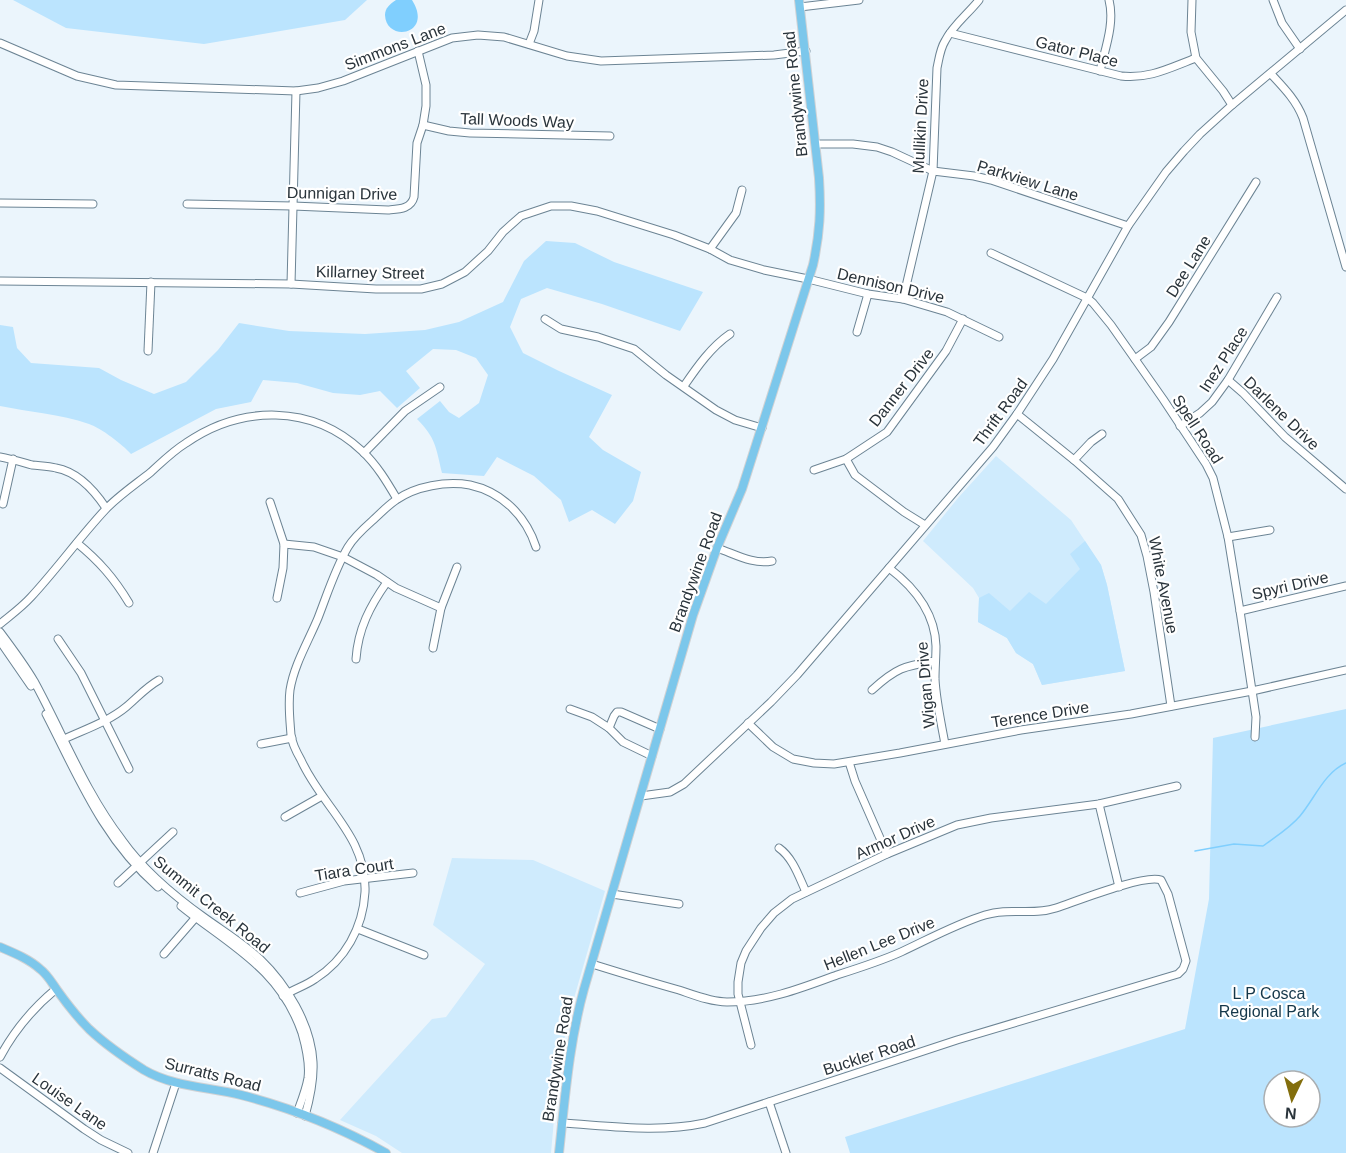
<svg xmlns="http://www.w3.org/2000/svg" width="1346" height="1153" viewBox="0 0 1346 1153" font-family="Helvetica,sans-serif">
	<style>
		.built { fill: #cfebfd }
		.green { fill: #bbe4fe; fill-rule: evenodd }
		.water { fill: #80cffe }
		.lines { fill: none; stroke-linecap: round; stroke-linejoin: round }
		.stream { stroke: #80cffe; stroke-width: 1.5 }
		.minor-casing { stroke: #6c8494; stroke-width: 9 }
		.major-casing { stroke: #d0d2d4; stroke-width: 10 }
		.minor { stroke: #fff; stroke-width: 7 }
		.major { stroke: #7cc7eb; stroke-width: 8 }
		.labels { text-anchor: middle; stroke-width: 4.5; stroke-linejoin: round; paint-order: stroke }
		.street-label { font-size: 16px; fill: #2a343b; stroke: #fff }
		.park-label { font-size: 16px; fill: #14374a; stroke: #fff }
	</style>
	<rect width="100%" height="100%" fill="#ebf5fc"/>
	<!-- built -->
	<g class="built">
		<path d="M 996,456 L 1071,520 L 1101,565 L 1107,585 L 1125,671 L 1042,685 L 1033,664 L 1016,653 L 1007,638 L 978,622 L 979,598 L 973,588 L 923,541 L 958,498 Z"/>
		<path d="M 452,858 L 533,860 L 605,891 L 568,1019 L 558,1074 L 551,1153 L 402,1153 L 376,1136 L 340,1120 L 432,1019 L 446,1017 L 485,964 L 433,925 Z"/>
	</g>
	<!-- green -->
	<g class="green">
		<path d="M 13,0 L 367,0 L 345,20 L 204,44 L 66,28 Z"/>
		<path d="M 546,241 L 575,243 L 614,262 L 703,292 L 680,331 L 602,304 L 547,288 L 521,299 L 510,327 L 523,353 L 559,371 L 612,395 L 589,437 L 603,450 L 641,472 L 633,501 L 615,524 L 592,510 L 569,522 L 561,500 L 534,476 L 497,457 L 484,476 L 442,473 C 436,448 436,438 417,419 L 440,401 L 449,412 L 459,418 L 479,403 L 488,375 L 476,358 L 456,350 L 433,349 L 406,371 L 420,388 L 397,408 L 380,391 L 360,395 L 333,393 L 297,383 L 263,380 L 251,402 L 216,409 L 131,454 C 122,444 101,428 89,424 C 60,414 29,412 0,406 L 0,325 L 13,327 L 17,348 L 31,363 L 99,368 L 121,380 L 154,394 L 186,382 L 218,350 L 239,323 L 289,331 L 365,334 L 425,330 L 459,322 L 503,302 L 524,261 Z"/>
		<path d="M 1085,541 L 1101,565 L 1107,585 L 1125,671 L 1042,685 L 1033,664 L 1016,653 L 1007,638 L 978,622 L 979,598 L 989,593 L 1010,611 L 1029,592 L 1046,604 L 1080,569 L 1070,554 Z"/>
		<path d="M 1346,709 L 1346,1153 L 850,1153 L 845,1137 L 1185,1029 L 1209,899 L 1213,738 ZM 1274,1081 L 1310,1081 L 1310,1117 L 1274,1117 Z"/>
	</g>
	<!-- water -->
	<path class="water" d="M 396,0 L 412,0 C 434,35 386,43 385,15 C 385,8 390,4 396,0 Z"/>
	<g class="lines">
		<!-- stream -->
		<path class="stream" d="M 1195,851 L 1234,844 L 1263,846 C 1275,837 1290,828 1300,816 C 1315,798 1324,773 1346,763"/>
		<!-- minor casing -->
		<g class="minor-casing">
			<g id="minor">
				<path d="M 1192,0 L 1191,32 L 1196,58 L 1223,91 L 1232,105"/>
				<path d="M 1273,0 L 1282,23 L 1300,49"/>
				<path d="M 800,7 L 859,0"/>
				<path d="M 950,33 L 1121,76 C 1150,79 1169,68 1196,58"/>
				<path d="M 0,43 L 77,76 L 116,85 L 296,91 L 318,88 L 343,81 L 452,38 L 478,35 L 504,37 L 567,56 L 601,61 L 774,55 L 806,51"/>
				<path d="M 529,44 L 534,31 L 539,0"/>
				<path d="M 1100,71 C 1105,49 1115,23 1109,0"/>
				<path d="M 1271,74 C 1284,88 1296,100 1303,118 L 1346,267"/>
				<path d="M 423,125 L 449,131 L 470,133 L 610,136"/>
				<path d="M 816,144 L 853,144 L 877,147 L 892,152 L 933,171 L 974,176 L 991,180 L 1128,226"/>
				<path d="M 0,203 L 93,204"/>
				<path d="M 187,204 L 293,206 L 388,210 C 399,209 411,209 414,197 L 417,143 L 423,125 L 426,106 L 426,85 L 418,51"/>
				<path d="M 710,249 L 736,213 L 742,190"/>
				<path d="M 991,253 L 1087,298 L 1093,303 L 1111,325 L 1163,399 L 1206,464 L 1213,478 L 1228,537 L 1240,611 L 1256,717 L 1255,737"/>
				<path d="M 0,281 L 291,284 L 376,289 L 421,289 L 442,284 L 465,272 L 488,251 L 503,232 L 521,216 L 551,206 L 571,206 L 597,211 L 674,235 L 710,249 L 730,260 L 764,270 L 808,279 L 868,294 L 903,299 L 947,312 L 999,337"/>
				<path d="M 291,284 L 296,91"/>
				<path d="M 903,299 L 933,171 L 937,68 C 939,59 940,49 945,41 C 953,25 968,14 979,0"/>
				<path d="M 545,319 L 561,329 L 598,337 L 634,349 L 666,375 L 716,410 L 735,420 L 762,428"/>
				<path d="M 857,332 L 868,294"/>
				<path d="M 148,351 L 151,282"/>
				<path d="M 1135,359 L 1151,347 L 1169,322 L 1256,182"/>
				<path d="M 1228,380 L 1243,393 L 1285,437 L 1346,489"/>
				<path d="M 684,386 C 697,367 711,347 730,334"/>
				<path d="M 1017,414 L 1074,460 L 1118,499 L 1141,535 L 1147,556 L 1154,592 L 1171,706"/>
				<path d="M 1180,426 L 1200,413 L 1212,402 L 1228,380 L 1277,297"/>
				<path d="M 364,453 L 405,411 L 440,387"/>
				<path d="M 0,457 C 11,459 21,462 32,465 C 40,466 48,466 56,468 C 78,472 94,490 106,508"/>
				<path d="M 846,459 L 855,475 L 904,512 L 925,525"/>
				<path d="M 1074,460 L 1091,442 L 1102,434"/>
				<path d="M 814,470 L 846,459 L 887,432 L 946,351 L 963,319"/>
				<path d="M 270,502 L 284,544 L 283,568 L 277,598"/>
				<path d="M 3,504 L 13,459"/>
				<path d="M 1228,537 L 1270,530"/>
				<path d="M 77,543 C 99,561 114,578 129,603"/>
				<path d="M 284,544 L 314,547 L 343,557 L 377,575 L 396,588 L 441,608"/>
				<path d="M 717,548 C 735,554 753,565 772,561"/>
				<path d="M 889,568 C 914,587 935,612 936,646 C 936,657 935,668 935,679 C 936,700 941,722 945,744"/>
				<path d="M 1240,611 L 1346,586"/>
				<path d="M 0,624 C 11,615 22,607 31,597 C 57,569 79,538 105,510 C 118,496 136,484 151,472 C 162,462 173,451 186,443 C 241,405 312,404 362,451 C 377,465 387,482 397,499"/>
				<path d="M 0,632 C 12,648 24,664 34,681 C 63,734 85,792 122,840 C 144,871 174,896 205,918 C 223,931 243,943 260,959 C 286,984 311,1024 313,1062 C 314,1080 310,1098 305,1116"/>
				<path d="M 58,639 L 81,673 L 129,769"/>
				<path d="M 0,641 L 31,686"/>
				<path d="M 433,648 L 441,608 L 457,567"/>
				<path d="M 356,659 C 358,629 370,606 387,582"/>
				<path d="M 872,690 C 896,668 904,666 935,661"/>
				<path d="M 570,709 L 592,717 L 609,728 L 623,742 L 652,756"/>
				<path d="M 46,714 C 79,778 103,839 158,887"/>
				<path d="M 748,723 L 773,747 L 793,759 L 814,763 L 834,764 L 900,753 L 1021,730 L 1131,714 L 1252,691 L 1346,670"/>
				<path d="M 609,728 L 614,716 L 617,712 L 621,712 L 660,729"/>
				<path d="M 62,740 C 83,730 108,722 126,707 C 138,697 145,688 159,680"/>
				<path d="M 261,744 L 292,738"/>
				<path d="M 849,762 L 855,781 L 887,854"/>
				<path d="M 641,796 L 670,792 L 684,784 L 771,702 L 797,675 L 993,447 L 1017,414 L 1053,359 L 1128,226 L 1166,172 L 1184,151 L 1200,134 L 1232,105 L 1346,10"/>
				<path d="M 1099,804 L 1119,887"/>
				<path d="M 285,817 L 322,796"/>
				<path d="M 779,848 C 793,858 799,877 806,892"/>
				<path d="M 118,883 L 173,832"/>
				<path d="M 300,893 L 344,881 L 413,873"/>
				<path d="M 612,894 L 679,904"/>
				<path d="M 181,906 C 229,945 280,968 302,1033 C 306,1047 310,1063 308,1078 C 306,1090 301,1102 297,1113"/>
				<path d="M 358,929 L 424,955"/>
				<path d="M 164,954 L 197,916"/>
				<path d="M 283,996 C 294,989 305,986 315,979 C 345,960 363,928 365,892 C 367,836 322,807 301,760 C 297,753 292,744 291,735 C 290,721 288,705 290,690 C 294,665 308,642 318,618 C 327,595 335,569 348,547 C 354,537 363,529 372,521 C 380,514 387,506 396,500 C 416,486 446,481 470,485 C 502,492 526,516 536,547"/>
				<path d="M 751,1045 L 738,994 L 738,982 L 741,963 L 746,951 L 761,928 L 774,913 L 792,899 L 887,854 L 957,825 L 991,818 L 1099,804 L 1177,786"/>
				<path d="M 0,1057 C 15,1029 32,1009 56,989"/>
				<path d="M 0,1068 L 84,1129 L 101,1140 L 128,1153"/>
				<path d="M 769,1102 L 786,1153"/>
				<path d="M 562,1123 C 610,1126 658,1133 705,1123 L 957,1040 L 1178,974 L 1183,969 L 1186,961 L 1168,894 L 1161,880 C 1144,874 1077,901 1056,908 C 1031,916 1010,907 985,915 C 956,924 929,939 901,952 C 881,961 859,968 837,975 C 802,988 766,1002 727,1002 C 711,1002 694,995 679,990 C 650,982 621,973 592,964"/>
				<path d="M 153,1153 L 176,1083"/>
			</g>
		</g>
		<!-- major casing -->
		<g class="major-casing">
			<g id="major">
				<path d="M 0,947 C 14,953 29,959 40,969 C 47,974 52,983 57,990 C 67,1004 77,1017 89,1029 C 106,1045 125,1058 144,1070 C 173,1087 209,1087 241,1095 C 292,1108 341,1128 386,1153"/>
				<path d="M 559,1153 C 565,1098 569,1043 584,989 L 693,615 L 717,548 L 742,489 L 813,265 C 820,233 821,210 819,178 L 799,0"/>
			</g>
		</g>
		<!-- minor -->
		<use href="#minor" class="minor"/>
		<!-- major -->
		<use href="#major" class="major"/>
	</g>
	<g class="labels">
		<!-- street labels -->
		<g class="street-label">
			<text transform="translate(395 46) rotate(-21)" y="6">Simmons Lane</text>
			<text transform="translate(1077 51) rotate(14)" y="6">Gator Place</text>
			<text transform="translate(795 94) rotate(-96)" y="6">Brandywine Road</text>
			<text transform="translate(517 120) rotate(2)" y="6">Tall Woods Way</text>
			<text transform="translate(920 126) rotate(-87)" y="6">Mullikin Drive</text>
			<text transform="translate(1028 180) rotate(17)" y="6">Parkview Lane</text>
			<text transform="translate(342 193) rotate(1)" y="6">Dunnigan Drive</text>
			<text transform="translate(1188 266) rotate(-58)" y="6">Dee Lane</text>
			<text transform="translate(370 272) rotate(1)" y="6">Killarney Street</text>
			<text transform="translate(891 285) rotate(13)" y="6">Dennison Drive</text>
			<text transform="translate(1223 359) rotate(-57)" y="6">Inez Place</text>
			<text transform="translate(901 387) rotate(-52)" y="6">Danner Drive</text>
			<text transform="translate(1000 412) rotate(-54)" y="6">Thrift Road</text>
			<text transform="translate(1282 413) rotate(44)" y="6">Darlene Drive</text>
			<text transform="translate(1198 429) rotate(57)" y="6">Spell Road</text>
			<text transform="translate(695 572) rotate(-70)" y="6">Brandywine Road</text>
			<text transform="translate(1164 585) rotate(79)" y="6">White Avenue</text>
			<text transform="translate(1290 585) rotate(-13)" y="6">Spyri Drive</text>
			<text transform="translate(925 685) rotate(-95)" y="6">Wigan Drive</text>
			<text transform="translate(1040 714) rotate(-9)" y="6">Terence Drive</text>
			<text transform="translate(895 837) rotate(-24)" y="6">Armor Drive</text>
			<text transform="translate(354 869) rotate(-9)" y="6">Tiara Court</text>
			<text transform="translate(212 904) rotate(39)" y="6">Summit Creek Road</text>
			<text transform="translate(879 943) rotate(-22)" y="6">Hellen Lee Drive</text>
			<text transform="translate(869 1055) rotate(-18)" y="6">Buckler Road</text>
			<text transform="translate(557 1059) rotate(-81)" y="6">Brandywine Road</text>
			<text transform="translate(213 1074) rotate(14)" y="6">Surratts Road</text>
			<text transform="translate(70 1101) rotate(35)" y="6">Louise Lane</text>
		</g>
		<!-- park labels -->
		<g class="park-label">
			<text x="1269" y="999">L P Cosca<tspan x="1269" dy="18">Regional Park</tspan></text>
		</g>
	</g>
	<!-- north arrow -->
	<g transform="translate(1292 1099) rotate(185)"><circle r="28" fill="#ffffff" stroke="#aaaeb1" stroke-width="1.5"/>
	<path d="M0-4.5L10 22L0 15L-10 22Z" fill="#836e0d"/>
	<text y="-9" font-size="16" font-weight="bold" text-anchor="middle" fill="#2a343b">N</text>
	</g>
</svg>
